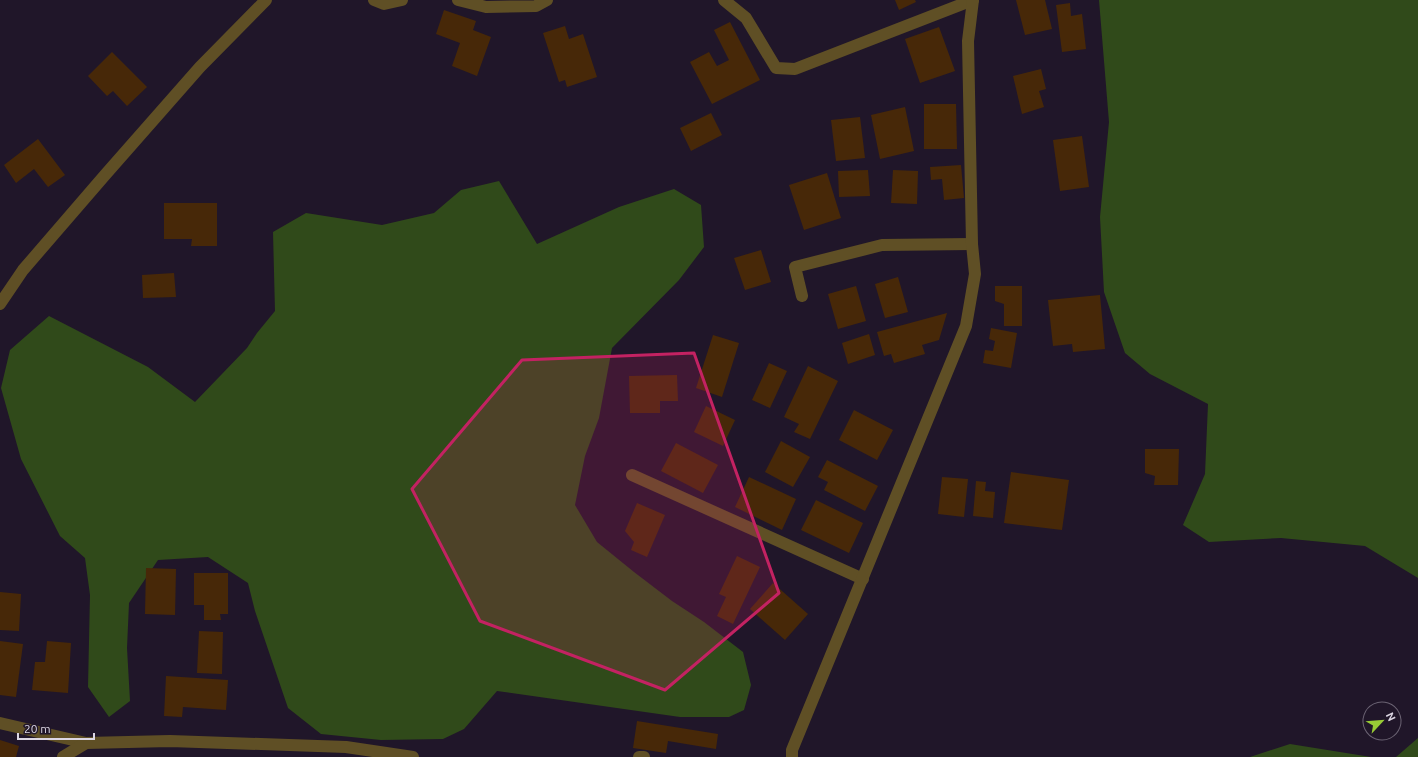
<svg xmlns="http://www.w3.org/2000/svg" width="1418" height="757" viewBox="0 0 1418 757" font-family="Ubuntu,sans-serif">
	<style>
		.forest { fill: #304a1a }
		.building { fill: #472808 }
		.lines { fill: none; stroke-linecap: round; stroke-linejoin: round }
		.street { stroke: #5f4f25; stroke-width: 12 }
		.marked { fill: #c32262; fill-opacity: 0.2; stroke: #c32262; stroke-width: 3; stroke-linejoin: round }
	</style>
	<rect width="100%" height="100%" fill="#201629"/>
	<!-- forest -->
	<g class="forest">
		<path d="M 1099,0 L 1418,0 L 1418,578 L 1365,546 L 1281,538 L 1209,542 L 1183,525 L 1205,474 L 1208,404 L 1150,374 L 1125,353 L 1104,292 L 1100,217 L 1109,122 Z"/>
		<path d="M 499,181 L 537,244 L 619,207 L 674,189 L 701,205 L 704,247 L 679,280 L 612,348 L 599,418 L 585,456 L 575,505 L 597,542 L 634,572 L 672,601 L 704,622 L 743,652 L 751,685 L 744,710 L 729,717 L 680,717 L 497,691 L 464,729 L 443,739 L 381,740 L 321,734 L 288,708 L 255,611 L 248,583 L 208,557 L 158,560 L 129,603 L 127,648 L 130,701 L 109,717 L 88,687 L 90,595 L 85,558 L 60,536 L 21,459 L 1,388 L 10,350 L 49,316 L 148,367 L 195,402 L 247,348 L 257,333 L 275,311 L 273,232 L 306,213 L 382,225 L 434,213 L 461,190 Z"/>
		<path d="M 1418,738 L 1418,757 L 1396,757 Z"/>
		<path d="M 1290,744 L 1371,757 L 1250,757 Z"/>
	</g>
	<!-- building -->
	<g class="building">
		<path d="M 895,0 L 915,0 L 916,2 L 899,10 Z"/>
		<path d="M 1016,0 L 1045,0 L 1052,29 L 1025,35 Z"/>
		<path d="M 1070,3 L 1071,16 L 1082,14 L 1086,49 L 1062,52 L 1056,5 Z"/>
		<path d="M 444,10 L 476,21 L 473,30 L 491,37 L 477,76 L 452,66 L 460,43 L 436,34 Z"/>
		<path d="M 730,22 L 760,80 L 712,104 L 690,62 L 709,52 L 717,66 L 729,60 L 714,30 Z"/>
		<path d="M 565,26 L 569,39 L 583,34 L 597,77 L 567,87 L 565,80 L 559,82 L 543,33 Z"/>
		<path d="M 939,27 L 955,71 L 920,83 L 905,39 Z"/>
		<path d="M 112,52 L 147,87 L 127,106 L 113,91 L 107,96 L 88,76 Z"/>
		<path d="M 1041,69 L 1046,89 L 1039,91 L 1044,107 L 1022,114 L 1013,76 Z"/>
		<path d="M 924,104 L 956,104 L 957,149 L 924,149 Z"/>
		<path d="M 905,107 L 914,151 L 880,159 L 871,115 Z"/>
		<path d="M 711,113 L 722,135 L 691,151 L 680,128 Z"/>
		<path d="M 860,117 L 865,158 L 836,161 L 831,120 Z"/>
		<path d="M 1082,136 L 1089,187 L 1060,191 L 1053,140 Z"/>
		<path d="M 38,139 L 65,175 L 48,187 L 34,169 L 16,183 L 4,165 Z"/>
		<path d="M 961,165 L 964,198 L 944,200 L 942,179 L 931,180 L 930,167 Z"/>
		<path d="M 868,170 L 870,196 L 839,197 L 838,171 Z"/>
		<path d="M 893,170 L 918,171 L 917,204 L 891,203 Z"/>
		<path d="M 827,173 L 841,218 L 804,230 L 789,185 Z"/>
		<path d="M 164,203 L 217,203 L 217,246 L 191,246 L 192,239 L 164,239 Z"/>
		<path d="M 761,250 L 771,282 L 745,290 L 734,258 Z"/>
		<path d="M 174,273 L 176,297 L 143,298 L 142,275 Z"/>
		<path d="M 898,277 L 908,312 L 885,318 L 875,284 Z"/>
		<path d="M 856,286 L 866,321 L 838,329 L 828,294 Z"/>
		<path d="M 995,286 L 1022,286 L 1022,326 L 1004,326 L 1004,304 L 995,301 Z"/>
		<path d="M 1100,295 L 1105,349 L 1073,352 L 1072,344 L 1053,346 L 1048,300 Z"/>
		<path d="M 947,313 L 939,340 L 922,345 L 925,354 L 894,363 L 891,354 L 884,356 L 877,332 Z"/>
		<path d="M 991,328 L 1017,333 L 1011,368 L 983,363 L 985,350 L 993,351 L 995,341 L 989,339 Z"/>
		<path d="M 869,334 L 875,355 L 848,364 L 842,343 Z"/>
		<path d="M 713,335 L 739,343 L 722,397 L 696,388 Z"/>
		<path d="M 769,363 L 787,371 L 770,408 L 752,400 Z"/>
		<path d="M 808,366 L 838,381 L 810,439 L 794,432 L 799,424 L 784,417 Z"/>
		<path d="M 677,375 L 678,401 L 660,401 L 660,413 L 630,413 L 629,376 Z"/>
		<path d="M 706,406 L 735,420 L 723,446 L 694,432 Z"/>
		<path d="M 854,410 L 893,430 L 877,460 L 839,440 Z"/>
		<path d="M 781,441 L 810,457 L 793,487 L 765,472 Z"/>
		<path d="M 676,443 L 718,465 L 703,493 L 661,471 Z"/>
		<path d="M 1145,449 L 1179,449 L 1178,485 L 1154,485 L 1155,476 L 1145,473 Z"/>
		<path d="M 827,460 L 878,486 L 865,511 L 824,490 L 828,482 L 818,477 Z"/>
		<path d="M 1011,472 L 1069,480 L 1062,530 L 1004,523 Z"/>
		<path d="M 749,477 L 796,499 L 782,530 L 735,507 Z"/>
		<path d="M 942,477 L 968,479 L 964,517 L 938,514 Z"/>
		<path d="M 976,481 L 986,482 L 985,491 L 995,492 L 993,518 L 973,516 Z"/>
		<path d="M 816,500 L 863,523 L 849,553 L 801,530 Z"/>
		<path d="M 637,503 L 665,515 L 647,557 L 631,550 L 634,542 L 625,531 Z"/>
		<path d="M 737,556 L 760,567 L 733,624 L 717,616 L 726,597 L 719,594 Z"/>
		<path d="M 146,568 L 176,569 L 175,615 L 145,614 Z"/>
		<path d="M 194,573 L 228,573 L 228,614 L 220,614 L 221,620 L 204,620 L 204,605 L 194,605 Z"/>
		<path d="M 773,583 L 808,614 L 785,640 L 750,609 Z"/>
		<path d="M 0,592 L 21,594 L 19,631 L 0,630 Z"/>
		<path d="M 199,631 L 223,632 L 222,674 L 197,673 Z"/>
		<path d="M 0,641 L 23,644 L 16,697 L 0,695 Z"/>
		<path d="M 47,641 L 71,643 L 68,693 L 32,690 L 35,662 L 45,662 Z"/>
		<path d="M 166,676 L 228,680 L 226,710 L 183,707 L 182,717 L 164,716 Z"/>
		<path d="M 637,721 L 718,734 L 716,749 L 668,741 L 666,753 L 633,748 Z"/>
		<path d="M 0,740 L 19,746 L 16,757 L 0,757 Z"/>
	</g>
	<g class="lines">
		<!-- street -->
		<g class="street">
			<path d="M 374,0 L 384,4 L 402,0"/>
			<path d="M 458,0 L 486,7 L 536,6 L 547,0"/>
			<path d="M 724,0 L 746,18 L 776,68 L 795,69 L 973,0"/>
			<path d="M 802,296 L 795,267 L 882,245 L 972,244"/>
			<path d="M 0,304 L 23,270 L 105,175 L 200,67 L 266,0"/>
			<path d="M 632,475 L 863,579"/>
			<path d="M 0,723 L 86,743"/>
			<path d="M 63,757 L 86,743 L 170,741 L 346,747 L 413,757"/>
			<path d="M 639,757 L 644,757"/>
			<path d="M 792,757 L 792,750 L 966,326 L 975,274 L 972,244 L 968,41 L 973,0"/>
		</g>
	</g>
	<!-- marked area -->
	<path class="marked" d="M 694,353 L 779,593 L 665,690 L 480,621 L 412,489 L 522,360 Z"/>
	<!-- north arrow -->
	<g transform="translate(1382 721) rotate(64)"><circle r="19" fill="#201629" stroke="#6b6373"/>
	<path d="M0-3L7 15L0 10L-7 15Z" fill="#98cb36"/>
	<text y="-6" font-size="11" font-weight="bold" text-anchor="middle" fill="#dcd6e3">N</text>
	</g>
	<!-- scale -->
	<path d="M18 733v6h76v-6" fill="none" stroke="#dcd6e3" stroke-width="2"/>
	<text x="24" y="733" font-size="12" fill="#dcd6e3" stroke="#201629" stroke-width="3" paint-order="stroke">20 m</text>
</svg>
